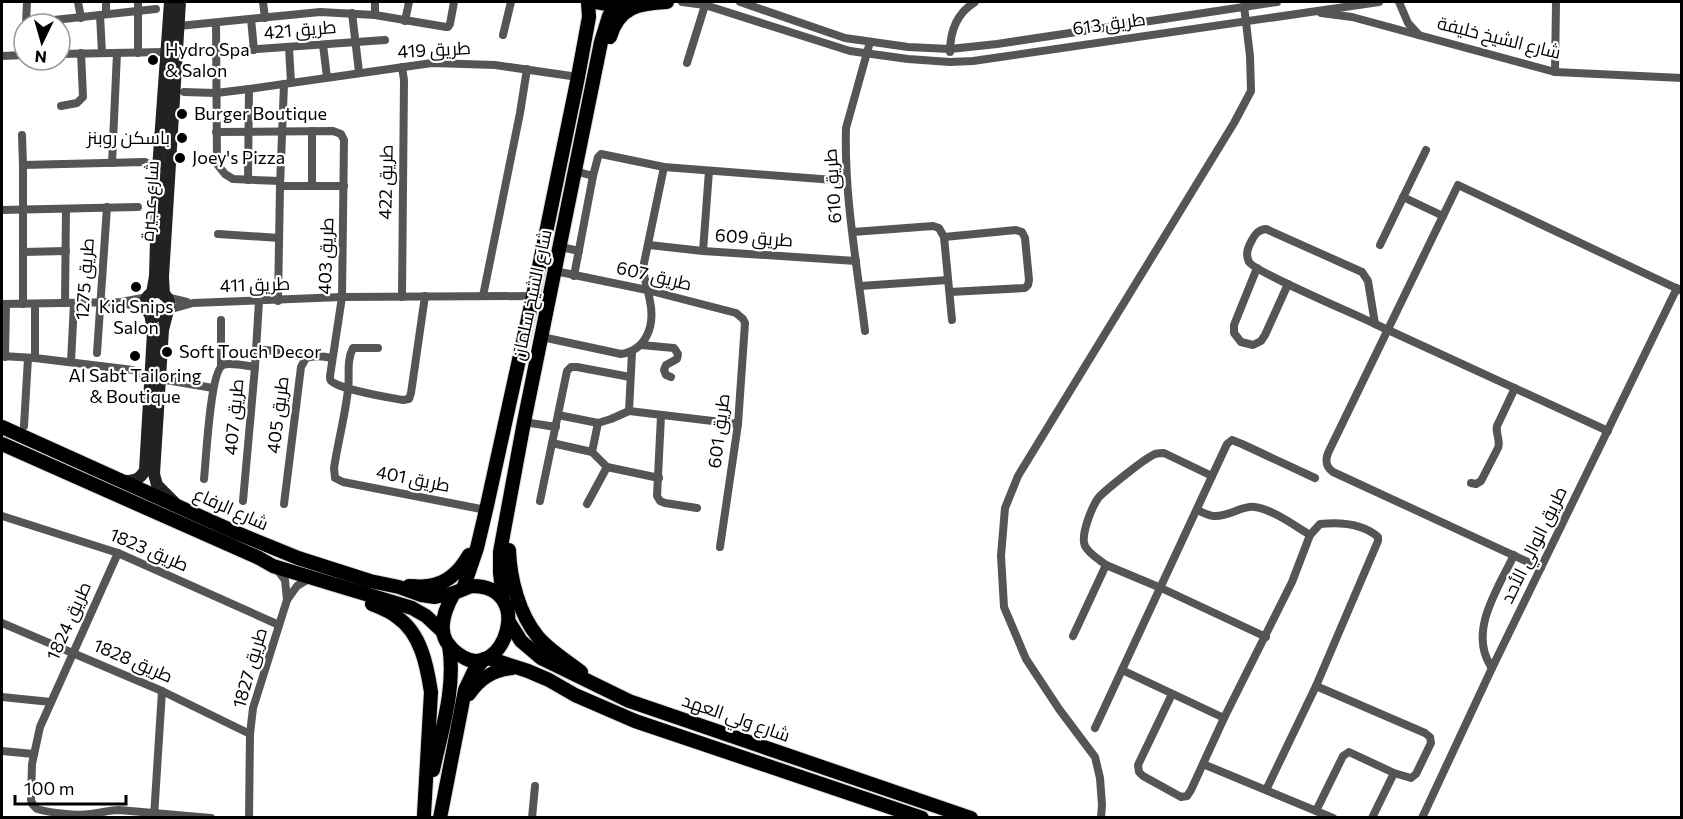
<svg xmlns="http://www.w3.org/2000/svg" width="1683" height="819" viewBox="0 0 1683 819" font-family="Commissioner,Cairo,sans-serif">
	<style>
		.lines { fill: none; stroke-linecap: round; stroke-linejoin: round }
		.primary-casing { stroke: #dbdbdb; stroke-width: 16 }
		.street { stroke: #555; stroke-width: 8 }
		.secondary { stroke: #222; stroke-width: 12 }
		.primary { stroke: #000; stroke-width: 14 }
		.poi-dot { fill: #000; stroke: #fff; stroke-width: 2 }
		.labels { text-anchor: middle; stroke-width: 4.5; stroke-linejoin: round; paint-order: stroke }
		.street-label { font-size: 18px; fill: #000; stroke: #fff }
		.poi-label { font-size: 18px; fill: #000; stroke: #fff; text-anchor: start }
	</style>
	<rect width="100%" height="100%" fill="#fff"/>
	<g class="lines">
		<!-- primary casing -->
		<g class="primary-casing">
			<g id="primary">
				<path d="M 596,2 L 607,4 L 620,2"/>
				<path d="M 610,37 C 619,7 639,3 667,2"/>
				<path d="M 2,427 L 237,533 L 298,558 L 370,581 L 399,587 L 421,595 L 435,597 L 454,593"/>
				<path d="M 2,444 L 259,558 L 273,566 L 412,608 L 426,616 L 442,631"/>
				<path d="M 509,550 C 510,579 519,614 538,637 C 550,651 567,661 581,672"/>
				<path d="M 409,586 C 415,586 422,587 428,586 C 447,584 460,571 469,555"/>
				<path d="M 471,586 C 537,585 503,682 463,657 C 456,653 450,648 446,641 C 438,626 446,607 454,593 Z"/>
				<path d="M 463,589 L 477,548 L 486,510 L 533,296 L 578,77 L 589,17 L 588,2"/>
				<path d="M 503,599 L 500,573 L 500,552 L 524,422 L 601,42 L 609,16 L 619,2"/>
				<path d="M 372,604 C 381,608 390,611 397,617 C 421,633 427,666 431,692 L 424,815"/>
				<path d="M 509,622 L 521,641 L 541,658 L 629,701 L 971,818"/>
				<path d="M 488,658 L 528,671 L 549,680 L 575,695 L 635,721 L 922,818"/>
				<path d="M 469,694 C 480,678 493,670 512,668"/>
				<path d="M 433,770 C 442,729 456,687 449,645"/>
				<path d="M 440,818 L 465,690 L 474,671 L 484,659"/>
			</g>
		</g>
		<!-- street -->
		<g class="street">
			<path d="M 78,2 L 81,18"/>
			<path d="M 106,2 L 106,14"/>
			<path d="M 138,2 L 138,53"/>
			<path d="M 263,2 L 265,18"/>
			<path d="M 682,2 L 705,5 L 850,51 L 908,59 L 950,62 L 973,61 L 1379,2"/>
			<path d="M 740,2 L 845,38 L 908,47 L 950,49 L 997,44 L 1277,2"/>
			<path d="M 1399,2 L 1408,23 L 1419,35"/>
			<path d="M 352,13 L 359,72"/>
			<path d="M 1321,13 L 1352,17 L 1555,72 L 1682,78"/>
			<path d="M 100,15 L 102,53"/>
			<path d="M 375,15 L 375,2"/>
			<path d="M 251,19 L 254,50"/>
			<path d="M 405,21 L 409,2"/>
			<path d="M 26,23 L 156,9"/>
			<path d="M 216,23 L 217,164 L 225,174 L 233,179 L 280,181"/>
			<path d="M 26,24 L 27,2"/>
			<path d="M 179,26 L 320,12 L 375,15 L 446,27 L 448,27 L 450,24 L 454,2"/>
			<path d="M 503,35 L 511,2"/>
			<path d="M 323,45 L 327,77"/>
			<path d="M 289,47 L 291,83"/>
			<path d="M 217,52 L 385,40"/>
			<path d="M 950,52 C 950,31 957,13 975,2"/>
			<path d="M 60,54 L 165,52"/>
			<path d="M 2,56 L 24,55"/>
			<path d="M 687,63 L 706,2"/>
			<path d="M 1555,72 L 1556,2"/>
			<path d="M 184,92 L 216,93 L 249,89 L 432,63 L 495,65 L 578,77"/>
			<path d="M 61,106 L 77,103 L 83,97 L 81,53"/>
			<path d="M 216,132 L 333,131 L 341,134 L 344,140 L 342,297 L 330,376 C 330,380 330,381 334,383 C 348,391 386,397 403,400 L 409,399 L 411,393 L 425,296"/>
			<path d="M 22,135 L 23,165 L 23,304"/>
			<path d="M 112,163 L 117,53"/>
			<path d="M 23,165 L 145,162 L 158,169"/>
			<path d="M 575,171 L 593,176"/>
			<path d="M 248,180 L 249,89"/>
			<path d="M 280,186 L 344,186"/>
			<path d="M 312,186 L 312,131"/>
			<path d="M 1403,197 L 1443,216"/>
			<path d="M 2,210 L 138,207"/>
			<path d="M 1266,229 L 1362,272 L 1368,281 L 1375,324 C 1357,315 1255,272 1249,262 C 1245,254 1248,247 1252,240 C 1255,234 1258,230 1266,229 Z"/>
			<path d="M 853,232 L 933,226 L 939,228 L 944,237 L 952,320"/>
			<path d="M 218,234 L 279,238"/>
			<path d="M 944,237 L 1016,230 L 1022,232 L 1025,238 L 1029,280 L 1028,285 L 1025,288 L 950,292"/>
			<path d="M 649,245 L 703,251 L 856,261"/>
			<path d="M 1380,245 L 1426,150"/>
			<path d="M 561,247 L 579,251"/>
			<path d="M 703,251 L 709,171"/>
			<path d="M 23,252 L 66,251"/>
			<path d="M 1257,268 L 1234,325 L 1234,333 L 1241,342 L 1253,345 L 1261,341 L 1265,335 L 1288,284"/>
			<path d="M 555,271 L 647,290 L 736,313 L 743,319 L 745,323 L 738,424 L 720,547"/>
			<path d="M 574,276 L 593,176 L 598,157 L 601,154 L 664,167 L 847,181"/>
			<path d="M 860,286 L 948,280"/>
			<path d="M 483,296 L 520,113 L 527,69"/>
			<path d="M 166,297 L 187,302"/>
			<path d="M 402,297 L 404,80 L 402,67"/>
			<path d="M 278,301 L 280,186 L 284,84"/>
			<path d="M 65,303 L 66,209"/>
			<path d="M 2,304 L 121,302 L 148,297"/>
			<path d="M 127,304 L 147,311"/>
			<path d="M 168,310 L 193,303 L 342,297 L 533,296"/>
			<path d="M 1375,324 L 1608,431"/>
			<path d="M 865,331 C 857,264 844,196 846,128 L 870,42"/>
			<path d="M 542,337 L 621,354 C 647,350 655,325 650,301 C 648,290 644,279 643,268 L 664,167"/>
			<path d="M 641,345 L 674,348 L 678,354 L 677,359 L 666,365 L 664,370 L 666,375 L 671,377"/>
			<path d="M 378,348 L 353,348 C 346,361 350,376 348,390 C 345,416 338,442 334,468 L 335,478 L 343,482 L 486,510"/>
			<path d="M 256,349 L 284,352 L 306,358"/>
			<path d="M 97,353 L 107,207"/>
			<path d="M 2,356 L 35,358 L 133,370 L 150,379"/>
			<path d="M 5,357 L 6,304"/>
			<path d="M 35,358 L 35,304"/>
			<path d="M 71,362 L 74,303"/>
			<path d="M 221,366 L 221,320"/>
			<path d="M 160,379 L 213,388"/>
			<path d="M 629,411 L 632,352"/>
			<path d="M 558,415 L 598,423 L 611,419 L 629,411 L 738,424"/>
			<path d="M 661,416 L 657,496 L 660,501 L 665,503 L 697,508"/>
			<path d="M 524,422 L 556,427"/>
			<path d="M 598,423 L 592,452 L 607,467 L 659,478"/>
			<path d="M 24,426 L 28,358"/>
			<path d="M 552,443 L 592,452"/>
			<path d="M 204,479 C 206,462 210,371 223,365 C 229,362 248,366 255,367"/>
			<path d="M 1471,483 L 1476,484 L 1481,481 L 1498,448 C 1501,439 1495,434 1497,426 L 1515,388"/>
			<path d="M 243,501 L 255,367 L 259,301"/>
			<path d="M 540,501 L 567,371 L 571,367 L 577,367 L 630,377"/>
			<path d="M 284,504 L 301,367 L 306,358 C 315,355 323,356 332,358"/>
			<path d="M 587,504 L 607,467"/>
			<path d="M 1197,510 C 1202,512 1209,516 1214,516 C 1229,517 1242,505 1255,507 C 1272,509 1295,526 1310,535"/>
			<path d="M 2,516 L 118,553 L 279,625"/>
			<path d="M 118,553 L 40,727 L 32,764 L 31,800 L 33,805 L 37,809 C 51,813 76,816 90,814 C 101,813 109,810 119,810 L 211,818"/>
			<path d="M 1106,565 L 1161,588 L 1266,637"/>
			<path d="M 276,568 L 285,580 L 287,600 L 297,586 L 310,578"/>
			<path d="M 1541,568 L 1333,472 C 1326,467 1325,461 1328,453 L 1458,185 L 1682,291"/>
			<path d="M 2,623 L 162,691 L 250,734"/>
			<path d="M 1073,636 L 1106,565 C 1100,560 1089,554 1085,546 C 1080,536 1092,506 1099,497 C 1107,489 1145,458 1155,454 C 1159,453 1159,453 1164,453 L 1212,476"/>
			<path d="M 1492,668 C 1467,632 1498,589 1514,555"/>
			<path d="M 1122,670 L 1224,718"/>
			<path d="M 1316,686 L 1425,733 L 1430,737 L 1431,743 L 1416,774 L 1411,778 L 1394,773"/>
			<path d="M 1172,694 L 1138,765 L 1139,772 L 1143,776 L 1181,797 L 1187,796 L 1191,790 L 1224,718 L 1292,582 L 1310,535 L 1320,524 C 1340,522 1362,523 1378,537 L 1378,541 L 1316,686 L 1266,790"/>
			<path d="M 2,697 L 51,702"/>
			<path d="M 1095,728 L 1227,444 L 1232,440 L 1242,444 L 1315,478"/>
			<path d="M 2,751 L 34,754"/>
			<path d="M 1203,764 L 1333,818"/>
			<path d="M 1316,811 L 1343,756 L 1349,752 L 1394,773 L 1372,818"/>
			<path d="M 154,817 L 162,691"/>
			<path d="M 249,818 L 250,734 L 253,708 L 287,600"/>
			<path d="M 532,818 L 535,786"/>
			<path d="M 1101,818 L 1102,805 L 1100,778 L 1095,757 L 1059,709 L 1026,659 L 1004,607 L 1001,556 L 1005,508 L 1018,476 L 1234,123 L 1251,91 L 1250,56 L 1244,6"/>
			<path d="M 1422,818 L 1492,668 L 1677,288"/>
		</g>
		<!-- secondary -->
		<g class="secondary">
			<circle cx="157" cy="304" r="12"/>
			<path d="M 152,293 L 155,276 L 158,169 L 170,2"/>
			<path d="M 164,295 L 163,277 L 180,2"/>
			<path d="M 168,310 L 163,330 L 154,474 L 157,485 L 174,502"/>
			<path d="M 123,481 C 134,481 140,480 145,470 L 153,332 L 150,313"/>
		</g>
		<!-- primary -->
		<use href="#primary" class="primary"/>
	</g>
	<!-- markers -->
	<g class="poi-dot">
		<circle cx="153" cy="60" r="6"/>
		<circle cx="182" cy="114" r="6"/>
		<circle cx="182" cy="138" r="6"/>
		<circle cx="180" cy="158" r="6"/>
		<circle cx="136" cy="287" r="6"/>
		<circle cx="167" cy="352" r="6"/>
		<circle cx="135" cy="356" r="6"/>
	</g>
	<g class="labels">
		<!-- street labels -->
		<g class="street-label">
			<text transform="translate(1109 24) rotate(-8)" y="6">طريق 613</text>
			<text transform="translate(300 30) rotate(-5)" y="6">طريق 421</text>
			<text transform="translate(1499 38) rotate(14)" y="6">شارع الشيخ خليفة</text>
			<text transform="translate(434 50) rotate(-3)" y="6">طريق 419</text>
			<text transform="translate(386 182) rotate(-89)" y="6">طريق 422</text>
			<text transform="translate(833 186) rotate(-94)" y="6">طريق 610</text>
			<text transform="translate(150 201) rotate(-86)" y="6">شارع عجيرة</text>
			<text transform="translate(754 238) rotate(4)" y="6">طريق 609</text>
			<text transform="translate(326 256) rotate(-88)" y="6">طريق 403</text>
			<text transform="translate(654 276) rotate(13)" y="6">طريق 607</text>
			<text transform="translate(85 279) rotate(-86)" y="6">طريق 1275</text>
			<text transform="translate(255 285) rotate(-2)" y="6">طريق 411</text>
			<text transform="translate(532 295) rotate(-78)" y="6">شارع الشيخ سلمان</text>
			<text transform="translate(278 415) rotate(-83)" y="6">طريق 405</text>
			<text transform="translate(234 417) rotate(-85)" y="6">طريق 407</text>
			<text transform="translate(719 431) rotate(-83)" y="6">طريق 601</text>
			<text transform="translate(413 479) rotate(11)" y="6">طريق 401</text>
			<text transform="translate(231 509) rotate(24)" y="6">شارع الرفاع</text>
			<text transform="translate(1534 545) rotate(-64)" y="6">طريق الوالي الأحد</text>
			<text transform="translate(149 550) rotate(23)" y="6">طريق 1823</text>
			<text transform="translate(69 621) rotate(-66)" y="6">طريق 1824</text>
			<text transform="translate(133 661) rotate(23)" y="6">طريق 1828</text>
			<text transform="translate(250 668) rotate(-74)" y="6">طريق 1827</text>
			<text transform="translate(736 718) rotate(19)" y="6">شارع ولي العهد</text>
		</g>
		<!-- poi labels -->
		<g class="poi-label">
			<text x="165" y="56">Hydro Spa<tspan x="165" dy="21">&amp; Salon</tspan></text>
			<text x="194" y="120">Burger Boutique</text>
			<text x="170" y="144" text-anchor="end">باسكن روبنز</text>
			<text x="192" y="164">Joey's Pizza</text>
			<text x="136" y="313" text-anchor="middle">Kid Snips<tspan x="136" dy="21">Salon</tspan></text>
			<text x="179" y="358">Soft Touch Decor</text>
			<text x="135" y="382" text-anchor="middle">Al Sabt Tailoring<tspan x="135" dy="21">&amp; Boutique</tspan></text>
		</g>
	</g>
	<!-- border -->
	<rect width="1683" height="819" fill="none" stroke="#000000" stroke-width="6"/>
	<!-- north arrow -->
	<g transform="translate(42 42) rotate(185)"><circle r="28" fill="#ffffff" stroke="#999999" stroke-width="1.5"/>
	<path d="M0-4.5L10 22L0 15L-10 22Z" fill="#000000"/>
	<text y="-9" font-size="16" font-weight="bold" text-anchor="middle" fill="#000000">N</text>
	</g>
	<!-- scale -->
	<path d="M15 795v9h111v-9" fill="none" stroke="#000000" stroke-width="3"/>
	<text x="24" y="795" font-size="18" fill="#000000" stroke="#ffffff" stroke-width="4.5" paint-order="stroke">100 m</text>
</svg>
